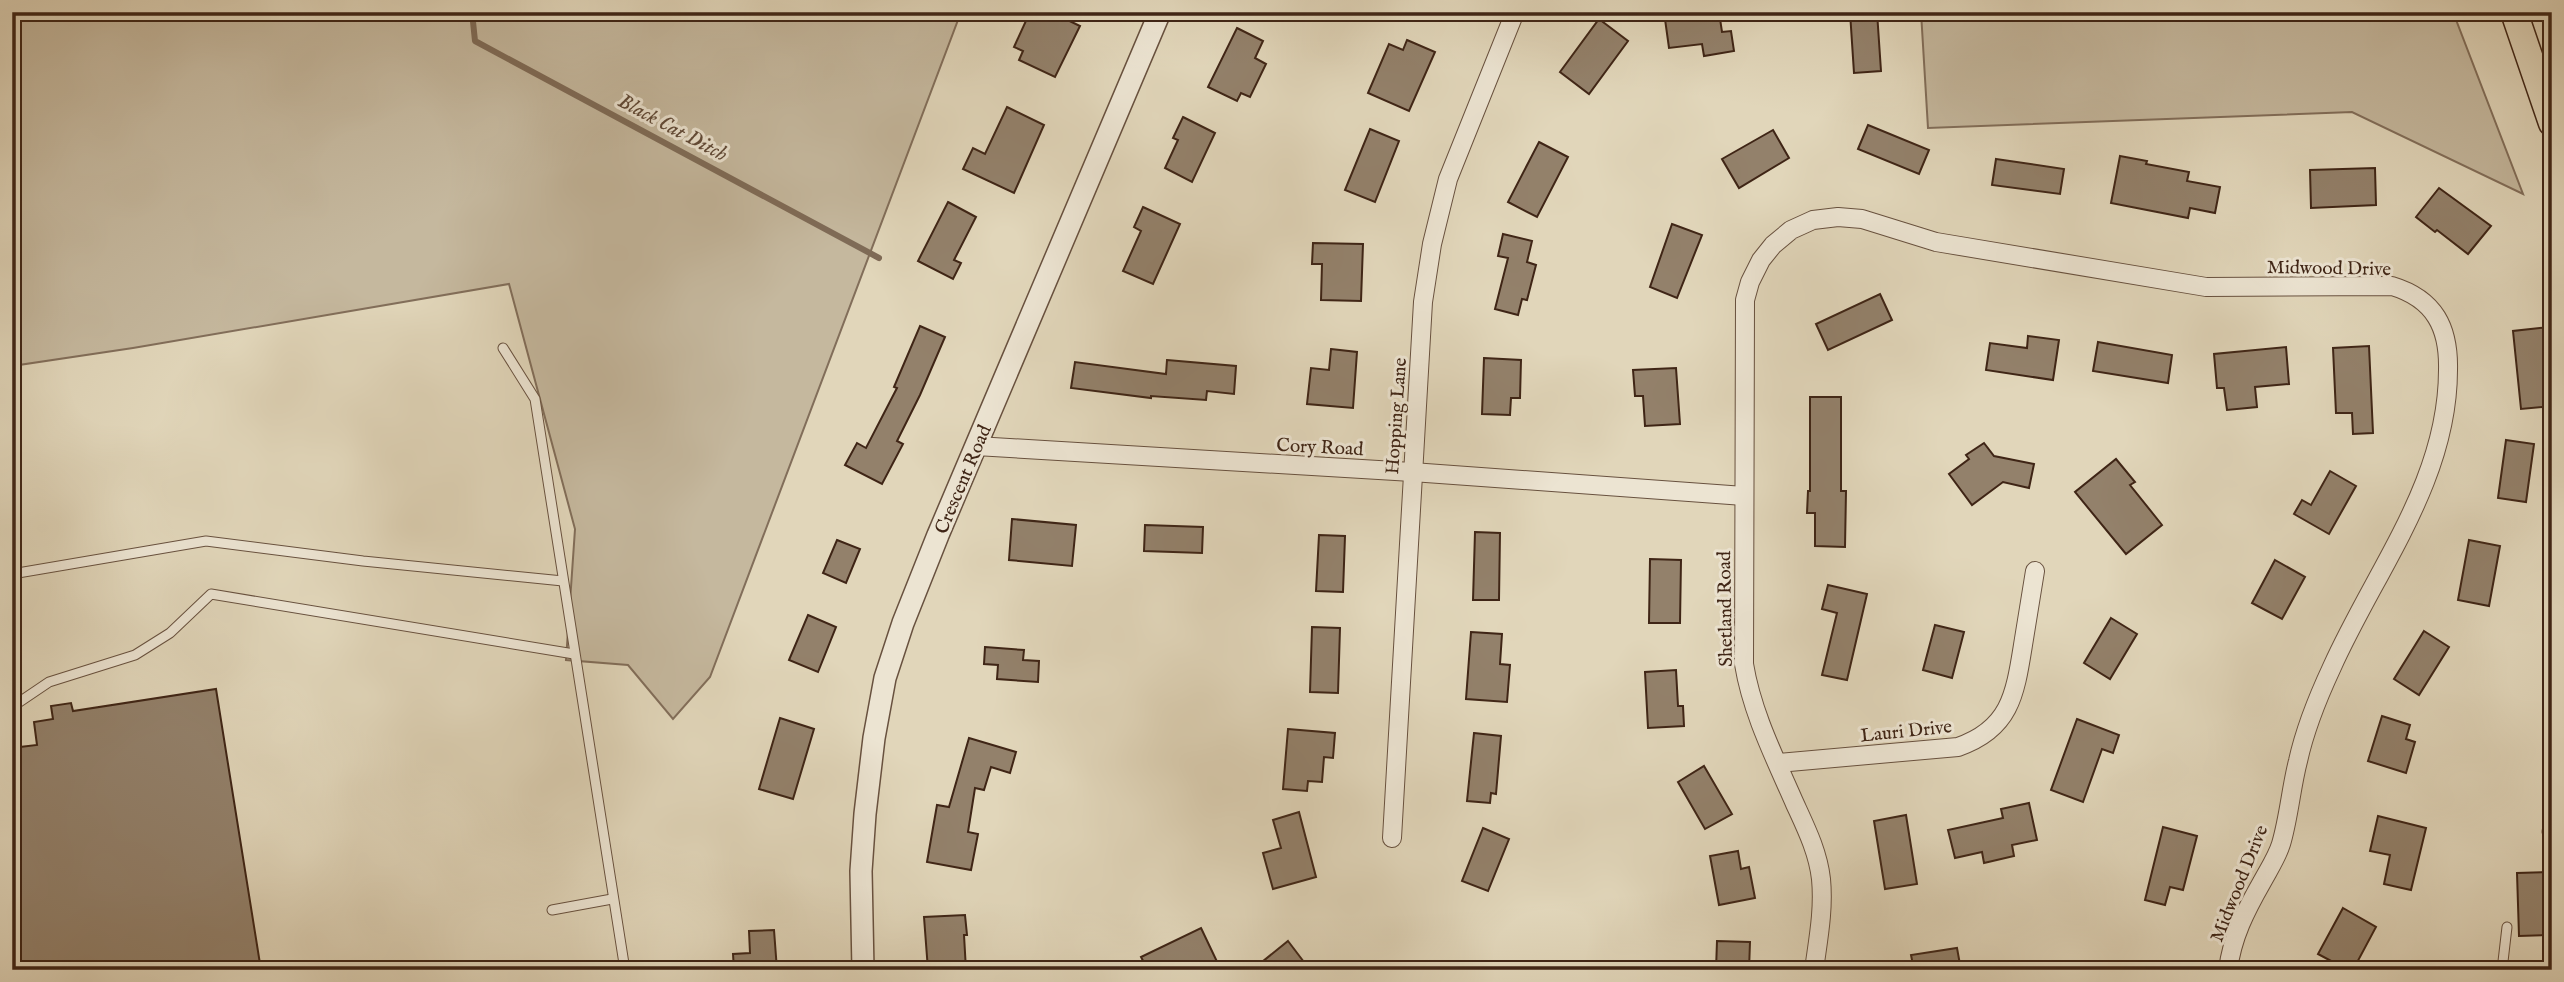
<svg xmlns="http://www.w3.org/2000/svg" width="2564" height="982" viewBox="0 0 2564 982" font-family="'IM FELL English',serif">
	<style>
		.green { fill: #c5b89e; stroke: #826e5a; stroke-width: 2 }
		.lines { fill: none; stroke-linecap: round; stroke-linejoin: round }
		.stream { stroke: #7f6b57; stroke-width: 6 }
		.building { fill: #93816b; stroke: #3f2516; stroke-width: 2 }
		.service-casing { stroke: #68513f; stroke-width: 11 }
		.minor-casing { stroke: #68513f; stroke-width: 20 }
		.tertiary-casing { stroke: #68513f; stroke-width: 24 }
		.primary-casing { stroke: #3f2516; stroke-width: 29 }
		.service { stroke: #ece4d2; stroke-width: 9 }
		.minor { stroke: #ece4d2; stroke-width: 18 }
		.tertiary { stroke: #ece4d2; stroke-width: 21 }
		.primary { stroke: #e1d6ba; stroke-width: 26 }
		.labels { text-anchor: middle; stroke-width: 6; stroke-linejoin: round; paint-order: stroke }
		.street-label { font-size: 19px; fill: #3f2516; stroke: #ece4d2 }
		.water-label { font-size: 21px; font-style: italic; fill: #5f4836; stroke: #ece4d2 }
	</style>
	<rect width="100%" height="100%" fill="#e1d6ba"/>
	<filter id="stains"><feTurbulence type="fractalNoise" baseFrequency=".00286" numOctaves="4"/><feColorMatrix values="0 0 0 0 .2 0 0 0 0 .09 0 0 0 0 .02 0 0 0 .5 -.17"/></filter>
	<radialGradient id="worn" r=".72"><stop offset=".6" stop-color="#630" stop-opacity="0"/><stop offset="1" stop-color="#630" stop-opacity=".3"/></radialGradient>
	<!-- green -->
	<g class="green">
		<path d="M 12,12 L 961,12 L 710,677 L 673,719 L 628,665 L 566,660 L 575,529 L 509,284 L 133,348 L 12,366 Z"/>
		<path d="M 1921,12 L 2453,12 L 2523,194 L 2352,112 L 1928,128 Z"/>
	</g>
	<g class="lines">
		<!-- stream -->
		<path class="stream" d="M 472,12 L 475,41 L 879,258"/>
	</g>
	<!-- building -->
	<g class="building">
		<path d="M 1030,12 L 1051,12 L 1080,26 L 1055,77 L 1019,60 L 1023,51 L 1014,47 Z"/>
		<path d="M 1664,12 L 1719,12 L 1722,32 L 1731,31 L 1734,51 L 1704,56 L 1702,44 L 1669,48 Z"/>
		<path d="M 1850,12 L 1877,12 L 1881,71 L 1854,73 Z"/>
		<path d="M 1599,19 L 1628,41 L 1589,94 L 1560,72 Z"/>
		<path d="M 1237,28 L 1263,41 L 1255,58 L 1266,64 L 1250,97 L 1241,93 L 1237,101 L 1208,87 Z"/>
		<path d="M 1407,40 L 1435,52 L 1409,111 L 1368,93 L 1389,44 L 1403,50 Z"/>
		<path d="M 1007,107 L 1044,125 L 1014,193 L 963,169 L 973,148 L 985,154 Z"/>
		<path d="M 1183,117 L 1215,133 L 1192,182 L 1165,168 L 1178,140 L 1173,138 Z"/>
		<path d="M 1868,125 L 1929,150 L 1919,174 L 1858,149 Z"/>
		<path d="M 1370,129 L 1399,141 L 1375,202 L 1345,190 Z"/>
		<path d="M 1773,130 L 1789,158 L 1739,188 L 1722,159 Z"/>
		<path d="M 1539,142 L 1568,157 L 1537,217 L 1508,202 Z"/>
		<path d="M 2120,156 L 2147,161 L 2146,164 L 2189,172 L 2187,181 L 2220,187 L 2215,213 L 2190,208 L 2188,218 L 2111,203 Z"/>
		<path d="M 1996,159 L 2064,169 L 2060,194 L 1992,185 Z"/>
		<path d="M 2375,168 L 2376,205 L 2311,208 L 2310,170 Z"/>
		<path d="M 2439,188 L 2491,226 L 2468,254 L 2437,230 L 2435,232 L 2416,217 Z"/>
		<path d="M 948,202 L 976,217 L 954,260 L 961,263 L 953,279 L 918,261 Z"/>
		<path d="M 1143,207 L 1180,224 L 1153,284 L 1123,271 L 1141,231 L 1134,227 Z"/>
		<path d="M 1672,224 L 1702,235 L 1677,298 L 1650,287 Z"/>
		<path d="M 1503,234 L 1532,241 L 1527,262 L 1536,265 L 1527,300 L 1522,299 L 1518,315 L 1495,309 L 1508,258 L 1498,256 Z"/>
		<path d="M 1313,243 L 1363,244 L 1361,301 L 1321,300 L 1322,264 L 1312,264 Z"/>
		<path d="M 1880,294 L 1892,320 L 1828,350 L 1816,324 Z"/>
		<path d="M 920,326 L 945,337 L 920,395 L 897,441 L 903,444 L 882,484 L 845,465 L 857,443 L 866,448 L 897,388 L 894,387 Z"/>
		<path d="M 2549,327 L 2552,406 L 2521,409 L 2513,331 Z"/>
		<path d="M 2028,336 L 2059,340 L 2053,380 L 1986,370 L 1990,343 L 2027,348 Z"/>
		<path d="M 2098,342 L 2172,355 L 2168,383 L 2093,371 Z"/>
		<path d="M 2369,346 L 2373,433 L 2353,434 L 2352,413 L 2336,413 L 2333,348 Z"/>
		<path d="M 2286,347 L 2289,384 L 2255,387 L 2257,407 L 2227,410 L 2224,388 L 2217,388 L 2214,354 Z"/>
		<path d="M 1331,349 L 1357,352 L 1353,408 L 1307,404 L 1311,368 L 1329,370 Z"/>
		<path d="M 1484,358 L 1521,360 L 1520,398 L 1511,398 L 1510,415 L 1482,414 Z"/>
		<path d="M 1167,360 L 1236,366 L 1234,394 L 1207,391 L 1206,400 L 1151,396 L 1151,398 L 1071,388 L 1075,362 L 1166,374 Z"/>
		<path d="M 1676,368 L 1680,424 L 1645,426 L 1643,396 L 1635,396 L 1633,370 Z"/>
		<path d="M 1810,397 L 1841,397 L 1841,491 L 1846,491 L 1845,547 L 1815,546 L 1815,513 L 1807,513 L 1808,491 L 1810,491 Z"/>
		<path d="M 2506,440 L 2534,444 L 2526,502 L 2498,498 Z"/>
		<path d="M 1984,443 L 1994,456 L 2034,464 L 2029,488 L 2003,482 L 1972,505 L 1949,474 L 1969,459 L 1966,455 Z"/>
		<path d="M 2116,459 L 2135,482 L 2130,485 L 2162,525 L 2126,554 L 2075,492 Z"/>
		<path d="M 2330,471 L 2356,486 L 2329,534 L 2294,514 L 2302,500 L 2311,505 Z"/>
		<path d="M 1012,519 L 1076,525 L 1072,566 L 1009,560 Z"/>
		<path d="M 1145,525 L 1203,527 L 1202,553 L 1144,551 Z"/>
		<path d="M 1475,532 L 1500,533 L 1499,600 L 1473,600 Z"/>
		<path d="M 1319,535 L 1345,536 L 1343,592 L 1316,591 Z"/>
		<path d="M 837,540 L 860,549 L 846,583 L 823,573 Z"/>
		<path d="M 2469,540 L 2500,546 L 2489,606 L 2458,600 Z"/>
		<path d="M 1650,559 L 1681,560 L 1680,623 L 1649,623 Z"/>
		<path d="M 2275,560 L 2305,577 L 2282,619 L 2252,603 Z"/>
		<path d="M 1828,585 L 1867,594 L 1847,680 L 1822,675 L 1837,613 L 1822,609 Z"/>
		<path d="M 808,615 L 836,627 L 818,672 L 789,660 Z"/>
		<path d="M 2111,618 L 2137,634 L 2110,679 L 2084,663 Z"/>
		<path d="M 1935,625 L 1964,632 L 1952,678 L 1923,670 Z"/>
		<path d="M 1312,627 L 1340,628 L 1338,693 L 1310,692 Z"/>
		<path d="M 2424,631 L 2449,647 L 2419,695 L 2394,679 Z"/>
		<path d="M 1471,632 L 1502,634 L 1500,664 L 1510,665 L 1507,702 L 1466,699 Z"/>
		<path d="M 985,647 L 1024,650 L 1023,660 L 1039,661 L 1038,682 L 997,679 L 998,665 L 984,664 Z"/>
		<path d="M 1676,670 L 1678,706 L 1683,706 L 1684,726 L 1648,728 L 1645,672 Z"/>
		<path d="M 216,689 L 261,970 L 12,970 L 12,748 L 37,745 L 34,722 L 53,719 L 51,706 L 71,703 L 73,711 Z"/>
		<path d="M 2382,716 L 2410,725 L 2406,739 L 2415,742 L 2406,773 L 2368,761 Z"/>
		<path d="M 780,718 L 814,729 L 793,799 L 759,789 Z"/>
		<path d="M 2077,719 L 2119,735 L 2113,753 L 2102,749 L 2083,802 L 2051,790 Z"/>
		<path d="M 1288,729 L 1335,733 L 1333,758 L 1324,757 L 1322,782 L 1308,781 L 1307,791 L 1283,789 Z"/>
		<path d="M 1474,733 L 1501,736 L 1496,794 L 1491,793 L 1490,803 L 1467,801 Z"/>
		<path d="M 969,738 L 1016,752 L 1010,773 L 991,767 L 984,790 L 975,788 L 968,832 L 978,834 L 971,870 L 927,862 L 937,805 L 949,807 Z"/>
		<path d="M 1704,766 L 1732,814 L 1705,829 L 1678,782 Z"/>
		<path d="M 2029,803 L 2037,840 L 2012,845 L 2014,856 L 1984,863 L 1982,852 L 1955,858 L 1948,830 L 2003,818 L 2001,809 Z"/>
		<path d="M 1299,812 L 1316,877 L 1273,889 L 1263,853 L 1281,848 L 1273,820 Z"/>
		<path d="M 1906,815 L 1917,884 L 1885,889 L 1874,821 Z"/>
		<path d="M 2378,816 L 2426,828 L 2411,890 L 2384,884 L 2390,855 L 2370,851 Z"/>
		<path d="M 2163,827 L 2197,836 L 2183,890 L 2170,887 L 2165,905 L 2145,900 Z"/>
		<path d="M 1483,828 L 1509,839 L 1488,891 L 1462,881 Z"/>
		<path d="M 1738,851 L 1741,869 L 1749,867 L 1755,898 L 1719,905 L 1710,856 Z"/>
		<path d="M 2552,872 L 2552,935 L 2519,936 L 2517,873 Z"/>
		<path d="M 2343,908 L 2376,927 L 2353,970 L 2348,970 L 2318,954 Z"/>
		<path d="M 965,915 L 967,935 L 964,935 L 966,970 L 928,970 L 924,917 Z"/>
		<path d="M 1201,928 L 1221,970 L 1148,970 L 1141,957 Z"/>
		<path d="M 774,930 L 777,970 L 734,970 L 733,954 L 750,953 L 749,931 Z"/>
		<path d="M 1288,941 L 1310,970 L 1252,970 Z"/>
		<path d="M 1717,941 L 1750,942 L 1749,970 L 1716,970 Z"/>
		<path d="M 1957,948 L 1961,970 L 1914,970 L 1911,955 Z"/>
	</g>
	<g class="lines">
		<!-- service casing -->
		<g class="service-casing">
			<g id="service">
				<path d="M 503,348 L 535,399 L 625,970"/>
				<path d="M 12,574 L 206,541 L 363,561 L 563,581"/>
				<path d="M 12,707 L 49,682 L 135,655 L 170,633 L 211,594 L 574,654"/>
				<path d="M 2547,832 L 2552,802"/>
				<path d="M 552,910 L 612,899"/>
				<path d="M 2502,970 L 2507,927"/>
			</g>
		</g>
		<!-- minor casing -->
		<g class="minor-casing">
			<g id="minor">
				<path d="M 976,446 L 1412,472 L 1744,496"/>
				<path d="M 1778,763 L 1958,747 C 2010,729 2015,695 2023,645 C 2027,620 2031,596 2035,571"/>
				<path d="M 1392,838 L 1423,302 L 1432,244 L 1448,179 L 1515,12"/>
				<path d="M 1814,970 C 1818,940 1824,910 1821,879 C 1818,852 1806,828 1795,804 C 1775,758 1752,713 1744,664 L 1745,300 L 1750,282 L 1761,260 L 1773,245 L 1791,230 L 1813,220 L 1838,217 L 1862,219 L 1936,242 L 2206,287 L 2392,286 C 2435,299 2449,328 2448,370 C 2448,481 2376,569 2332,667 C 2318,697 2305,729 2298,761 C 2291,788 2289,817 2281,844 C 2277,857 2269,869 2262,882 C 2246,910 2232,937 2228,970"/>
			</g>
		</g>
		<!-- tertiary casing -->
		<g class="tertiary-casing">
			<path id="tertiary" d="M 863,970 L 861,871 L 865,814 L 874,738 L 885,678 L 903,623 L 938,535 L 1160,12"/>
		</g>
		<!-- primary casing -->
		<g class="primary-casing">
			<path id="primary" d="M 2514,12 L 2552,123"/>
		</g>
		<!-- service -->
		<use href="#service" class="service"/>
		<!-- minor -->
		<use href="#minor" class="minor"/>
		<!-- tertiary -->
		<use href="#tertiary" class="tertiary"/>
		<!-- primary -->
		<use href="#primary" class="primary"/>
	</g>
	<g class="labels">
		<!-- street labels -->
		<g class="street-label">
			<text transform="translate(2329 267) rotate(1)" y="7">Midwood Drive</text>
			<text transform="translate(1395 416) rotate(-86)" y="7">Hopping Lane</text>
			<text transform="translate(1320 446) rotate(3)" y="7">Cory Road</text>
			<text transform="translate(962 479) rotate(-67)" y="7">Crescent Road</text>
			<text transform="translate(1724 609) rotate(-91)" y="7">Shetland Road</text>
			<text transform="translate(1906 730) rotate(-6)" y="7">Lauri Drive</text>
			<text transform="translate(2238 883) rotate(-68)" y="7">Midwood Drive</text>
		</g>
		<!-- water labels -->
		<g class="water-label">
			<text transform="translate(673 127) rotate(28)" y="7">Black Cat Ditch</text>
		</g>
	</g>
	<!-- margin -->
	<rect width="2564" height="982" fill="none" stroke="#e1d6ba" stroke-width="42"/>
	<rect x="14" y="14" width="2536" height="954" fill="none" stroke="#3f2516" stroke-width="3.5"/>
	<rect x="21" y="21" width="2522" height="940" fill="none" stroke="#3f2516" stroke-width="2"/>
	<rect width="100%" height="100%" filter="url(#stains)"/>
	<rect width="100%" height="100%" fill="url(#worn)"/>
</svg>
